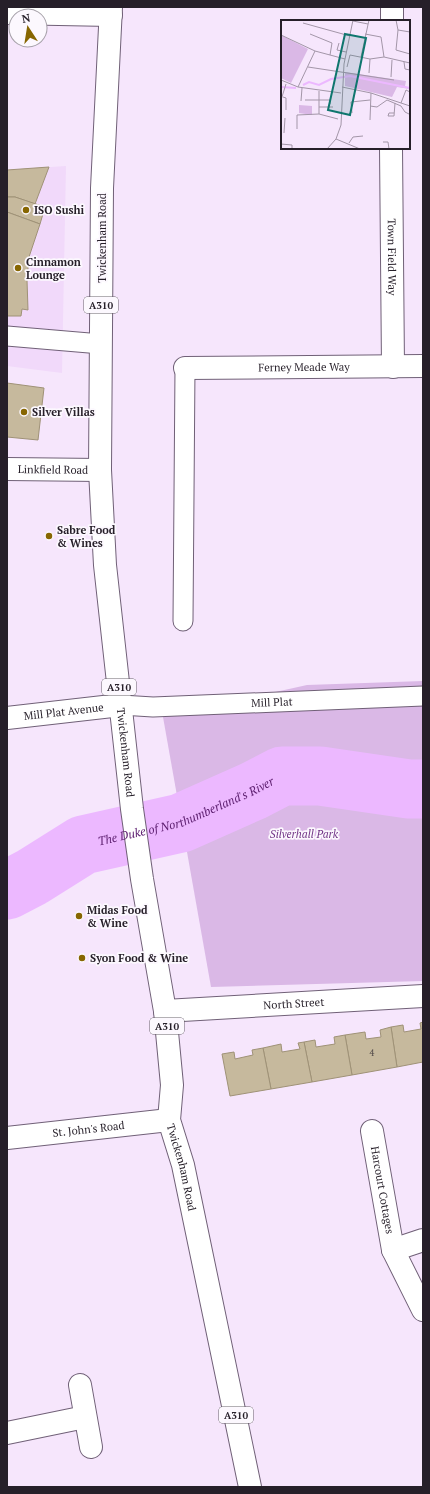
<svg xmlns="http://www.w3.org/2000/svg" width="430" height="1494" viewBox="0 0 430 1494" font-family="'PT Serif',serif">
	<style>
		.built { fill: #f1d9fa }
		.green { fill: #dab8e6 }
		.lines { fill: none; stroke-linecap: round; stroke-linejoin: round }
		.river { stroke: #ecb8ff; stroke-width: 59 }
		.building { fill: #c6b99d; stroke: #9f9277 }
		.service-casing { stroke: #706077; stroke-width: 21 }
		.minor-casing { stroke: #706077; stroke-width: 24 }
		.tertiary-casing { stroke: #706077; stroke-width: 24 }
		.secondary-casing { stroke: #706077; stroke-width: 24 }
		.primary-casing { stroke: #706077; stroke-width: 24 }
		.service { stroke: #fff; stroke-width: 19 }
		.minor { stroke: #fff; stroke-width: 22 }
		.tertiary { stroke: #fff; stroke-width: 22 }
		.secondary { stroke: #fff; stroke-width: 22 }
		.primary { stroke: #fff; stroke-width: 22 }
		.poi-dot { fill: #876601; stroke: #fcf8fe; stroke-width: 1.5 }
		.labels { text-anchor: middle; stroke-width: 3.5; stroke-linejoin: round; paint-order: stroke }
		.number-label { font-size: 9px; fill: #4e4646 }
		.shield { fill: #fcf8fe; stroke: #666069; stroke-width: 1 }
		.shield-label { font-size: 10px; font-weight: bold; fill: #261f29 }
		.poi-label { font-size: 11px; font-weight: bold; fill: #261f29; stroke: #fcf8fe; text-anchor: start }
		.street-label { font-size: 11px; fill: #261f29; stroke: #fcf8fe }
		.park-label { font-size: 11px; font-style: italic; fill: #723587; stroke: #fcf8fe }
		.water-label { font-size: 12px; font-style: italic; fill: #5e2071; stroke: #fcf8fe }
		.inset-river { fill: none; stroke: #ecb8ff; stroke-width: 2 }
		.inset-road { fill: none; stroke: #a396a8; stroke-width: 1 }
		.view { fill: #0f766e; fill-opacity: 0.15; stroke: #0f766e; stroke-width: 2 }
		.inset-edge { fill: none; stroke: #261f29; stroke-width: 2 }
	</style>
	<rect width="100%" height="100%" fill="#f6e6fc"/>
	<!-- built -->
	<path class="built" d="M 66,166 L 62,373 L 7,366 L 7,170 Z"/>
	<!-- green -->
	<path class="green" d="M 423,681 L 423,981 L 211,987 L 163,717 L 307,685 Z"/>
	<g class="lines">
		<!-- river -->
		<path class="river" id="s1" d="M 7,890 L 32,877 L 83,845 L 181,823 L 253,791 L 282,776 L 320,776 L 409,789 L 423,789"/>
	</g>
	<!-- building -->
	<g class="building">
		<path d="M 49,167 L 35,204 L 15,197 L 7,197 L 7,170 Z"/>
		<path d="M 7,197 L 15,197 L 45,207 L 40,224 L 7,212 Z"/>
		<path d="M 7,212 L 40,224 L 29,257 L 27,280 L 28,310 L 22,309 L 21,316 L 7,316 Z"/>
		<path d="M 7,383 L 44,388 L 38,440 L 7,437 Z"/>
		<path d="M 423,1022 L 423,1062 L 397,1067 L 391,1027 L 403,1025 L 404,1032 L 421,1029 L 420,1023 Z"/>
		<path d="M 391,1027 L 397,1067 L 352,1075 L 345,1035 L 365,1032 L 366,1039 L 381,1037 L 380,1030 Z"/>
		<path d="M 345,1035 L 352,1075 L 312,1082 L 304,1042 L 315,1040 L 316,1047 L 335,1044 L 334,1037 Z"/>
		<path d="M 304,1042 L 312,1082 L 271,1089 L 263,1048 L 281,1044 L 282,1052 L 300,1049 L 298,1043 Z"/>
		<path d="M 263,1048 L 271,1089 L 230,1096 L 222,1054 L 234,1052 L 235,1059 L 253,1055 L 252,1050 Z"/>
	</g>
	<g class="lines">
		<!-- service casing -->
		<g class="service-casing">
			<g id="service">
				<path d="M 7,336 L 101,344"/>
				<path d="M 183,621 L 185,368"/>
				<path id="s2" d="M 121,705 L 153,707 L 423,696"/>
			</g>
		</g>
		<!-- minor casing -->
		<g class="minor-casing">
			<g id="minor">
				<path d="M 7,13 L 111,15"/>
				<path d="M 392,21 L 392,7"/>
				<path id="s3" d="M 391,148 L 393,367"/>
				<path id="s4" d="M 185,368 L 423,366"/>
				<path id="s5" d="M 7,718 L 121,705"/>
				<path id="s6" d="M 165,1011 L 423,996"/>
				<path id="s7" d="M 372,1131 L 393,1250"/>
				<path d="M 423,1240 L 393,1250 L 423,1310"/>
				<path d="M 80,1385 L 91,1447"/>
				<path d="M 7,1433 L 85,1417"/>
			</g>
		</g>
		<!-- tertiary casing -->
		<g class="tertiary-casing">
			<g id="tertiary">
				<path id="s8" d="M 7,469 L 100,470"/>
			</g>
		</g>
		<!-- secondary casing -->
		<g class="secondary-casing">
			<g id="secondary">
				<path id="s9" d="M 7,1138 L 169,1120"/>
			</g>
		</g>
		<!-- primary casing -->
		<g class="primary-casing">
			<g id="primary">
				<path id="s10" d="M 111,7 L 102,188 L 100,470 L 105,565 L 132,809 L 142,879 L 165,1011 L 172,1085 L 169,1120 L 183,1165 L 250,1487"/>
			</g>
		</g>
		<!-- service -->
		<use href="#service" class="service"/>
		<!-- minor -->
		<use href="#minor" class="minor"/>
		<!-- tertiary -->
		<use href="#tertiary" class="tertiary"/>
		<!-- secondary -->
		<use href="#secondary" class="secondary"/>
		<!-- primary -->
		<use href="#primary" class="primary"/>
	</g>
	<!-- markers -->
	<g class="poi-dot">
		<circle cx="26" cy="210" r="4"/>
		<circle cx="18" cy="268" r="4"/>
		<circle cx="24" cy="412" r="4"/>
		<circle cx="49" cy="536" r="4"/>
		<circle cx="79" cy="916" r="4"/>
		<circle cx="82" cy="958" r="4"/>
	</g>
	<g class="labels">
		<!-- number labels -->
		<g class="number-label">
			<text x="372" y="1056">4</text>
		</g>
		<!-- shield labels -->
		<g class="shield">
			<rect x="84" y="297" width="34" height="16" rx="3"/>
			<rect x="102" y="679" width="34" height="16" rx="3"/>
			<rect x="150" y="1018" width="34" height="16" rx="3"/>
			<rect x="219" y="1407" width="34" height="16" rx="3"/>
		</g>
		<g class="shield-label">
			<text x="101" y="309">A310</text>
			<text x="119" y="691">A310</text>
			<text x="167" y="1030">A310</text>
			<text x="236" y="1419">A310</text>
		</g>
		<!-- poi labels -->
		<g class="poi-label">
			<text x="34" y="214">ISO Sushi</text>
			<text x="26" y="266">Cinnamon<tspan x="26" dy="13">Lounge</tspan></text>
			<text x="32" y="416">Silver Villas</text>
			<text x="57" y="534">Sabre Food<tspan x="57" dy="13">&amp; Wines</tspan></text>
			<text x="87" y="914">Midas Food<tspan x="87" dy="13">&amp; Wine</tspan></text>
			<text x="90" y="962">Syon Food &amp; Wine</text>
		</g>
		<!-- street labels -->
		<g class="street-label">
			<text transform="translate(102 238) rotate(-90)" y="4">Twickenham Road</text>
			<text dy="4" stroke="none"><textPath href="#s3" startOffset="109">Town Field Way</textPath></text>
			<text dy="4" stroke="none"><textPath href="#s4" startOffset="119">Ferney Meade Way</textPath></text>
			<text dy="4" stroke="none"><textPath href="#s8" startOffset="46">Linkfield Road</textPath></text>
			<text dy="4" stroke="none"><textPath href="#s2" startOffset="151">Mill Plat</textPath></text>
			<text dy="4" stroke="none"><textPath href="#s5" startOffset="57">Mill Plat Avenue</textPath></text>
			<text dy="4" stroke="none"><textPath href="#s10" startOffset="747">Twickenham Road</textPath></text>
			<text dy="4" stroke="none"><textPath href="#s6" startOffset="129">North Street</textPath></text>
			<text dy="4" stroke="none"><textPath href="#s9" startOffset="82">St. John's Road</textPath></text>
			<text dy="4" stroke="none"><textPath href="#s10" startOffset="1167">Twickenham Road</textPath></text>
			<text dy="4" stroke="none"><textPath href="#s7" startOffset="60">Harcourt Cottages</textPath></text>
		</g>
		<!-- park labels -->
		<g class="park-label">
			<text x="304" y="838">Silverhall Park</text>
		</g>
		<!-- water labels -->
		<g class="water-label">
			<text dy="4" stroke="none"><textPath href="#s1" startOffset="197">The Duke of Northumberland's River</textPath></text>
		</g>
	</g>
	<!-- overview -->
	<g transform="translate(281 20)">
		<rect width="129" height="129" fill="#f6e6fc"/>
		<path d="M 0,15 L 27,29 L 10,63 L 0,58 ZM 64,52 L 125,61 L 124,66 L 129,69 L 116,67 L 111,77 L 64,66 ZM 18,85 L 31,86 L 31,95 L 18,93 Z" fill="#dab8e6"/>
		<path class="inset-river" d="M 22,65 L 28,62 L 38,65 L 50,59 L 69,56 L 129,68M 0,67 L 15,68"/>
		<path class="inset-road" d="M 115,0 L 117,10 L 115,30 L 129,34M 72,1 L 87,4M 22,3 L 69,16M 117,10 L 129,12M 29,14 L 51,23 L 49,35M 84,14 L 100,17 L 103,37M 0,15 L 34,31 L 64,39M 58,23 L 56,30 L 65,32M 80,37 L 88,0M 89,39 L 103,37 L 129,43M 123,42 L 124,49 L 129,50M 27,47 L 113,60M 66,47 L 69,35 L 89,39 L 88,53M 110,57 L 111,40M 0,60 L 17,67 L 60,73M 17,67 L 34,31M 61,67 L 90,73 L 129,86M 2,77 L 5,78 L 5,90M 0,80 L 5,64M 24,80 L 49,80 L 49,84M 20,81 L 21,68M 120,83 L 125,70 L 129,72M 89,86 L 96,87 L 106,80 L 120,86 L 124,92 L 128,94M 38,87 L 52,87M 71,93 L 70,82 L 89,80M 113,93 L 108,93 L 107,96 L 113,96 L 114,83M 38,94 L 57,99M 89,100 L 90,73M 16,109 L 16,95 L 38,94 L 38,71M 3,113 L 4,98M 55,119 L 79,129M 102,122 L 107,122 L 108,129M 68,123 L 72,117 L 82,116M 0,124 L 11,125 L 11,129M 46,129 L 55,119 L 60,105 L 63,44 L 72,0"/>
		<path class="view" d="M 64,14 L 85,18 L 69,95 L 47,90 Z"/>
		<rect width="129" height="129" class="inset-edge"/>
	</g>
	<!-- border -->
	<rect width="430" height="1494" fill="none" stroke="#261f29" stroke-width="16"/>
	<!-- north arrow -->
	<g transform="translate(28 28) rotate(348)"><circle r="19" fill="#fcf8fe" stroke="#a6a1a9"/>
	<path d="M0-3L7 15L0 10L-7 15Z" fill="#876601"/>
	<text y="-6" font-size="11" font-weight="bold" text-anchor="middle" fill="#261f29">N</text>
	</g>
</svg>
